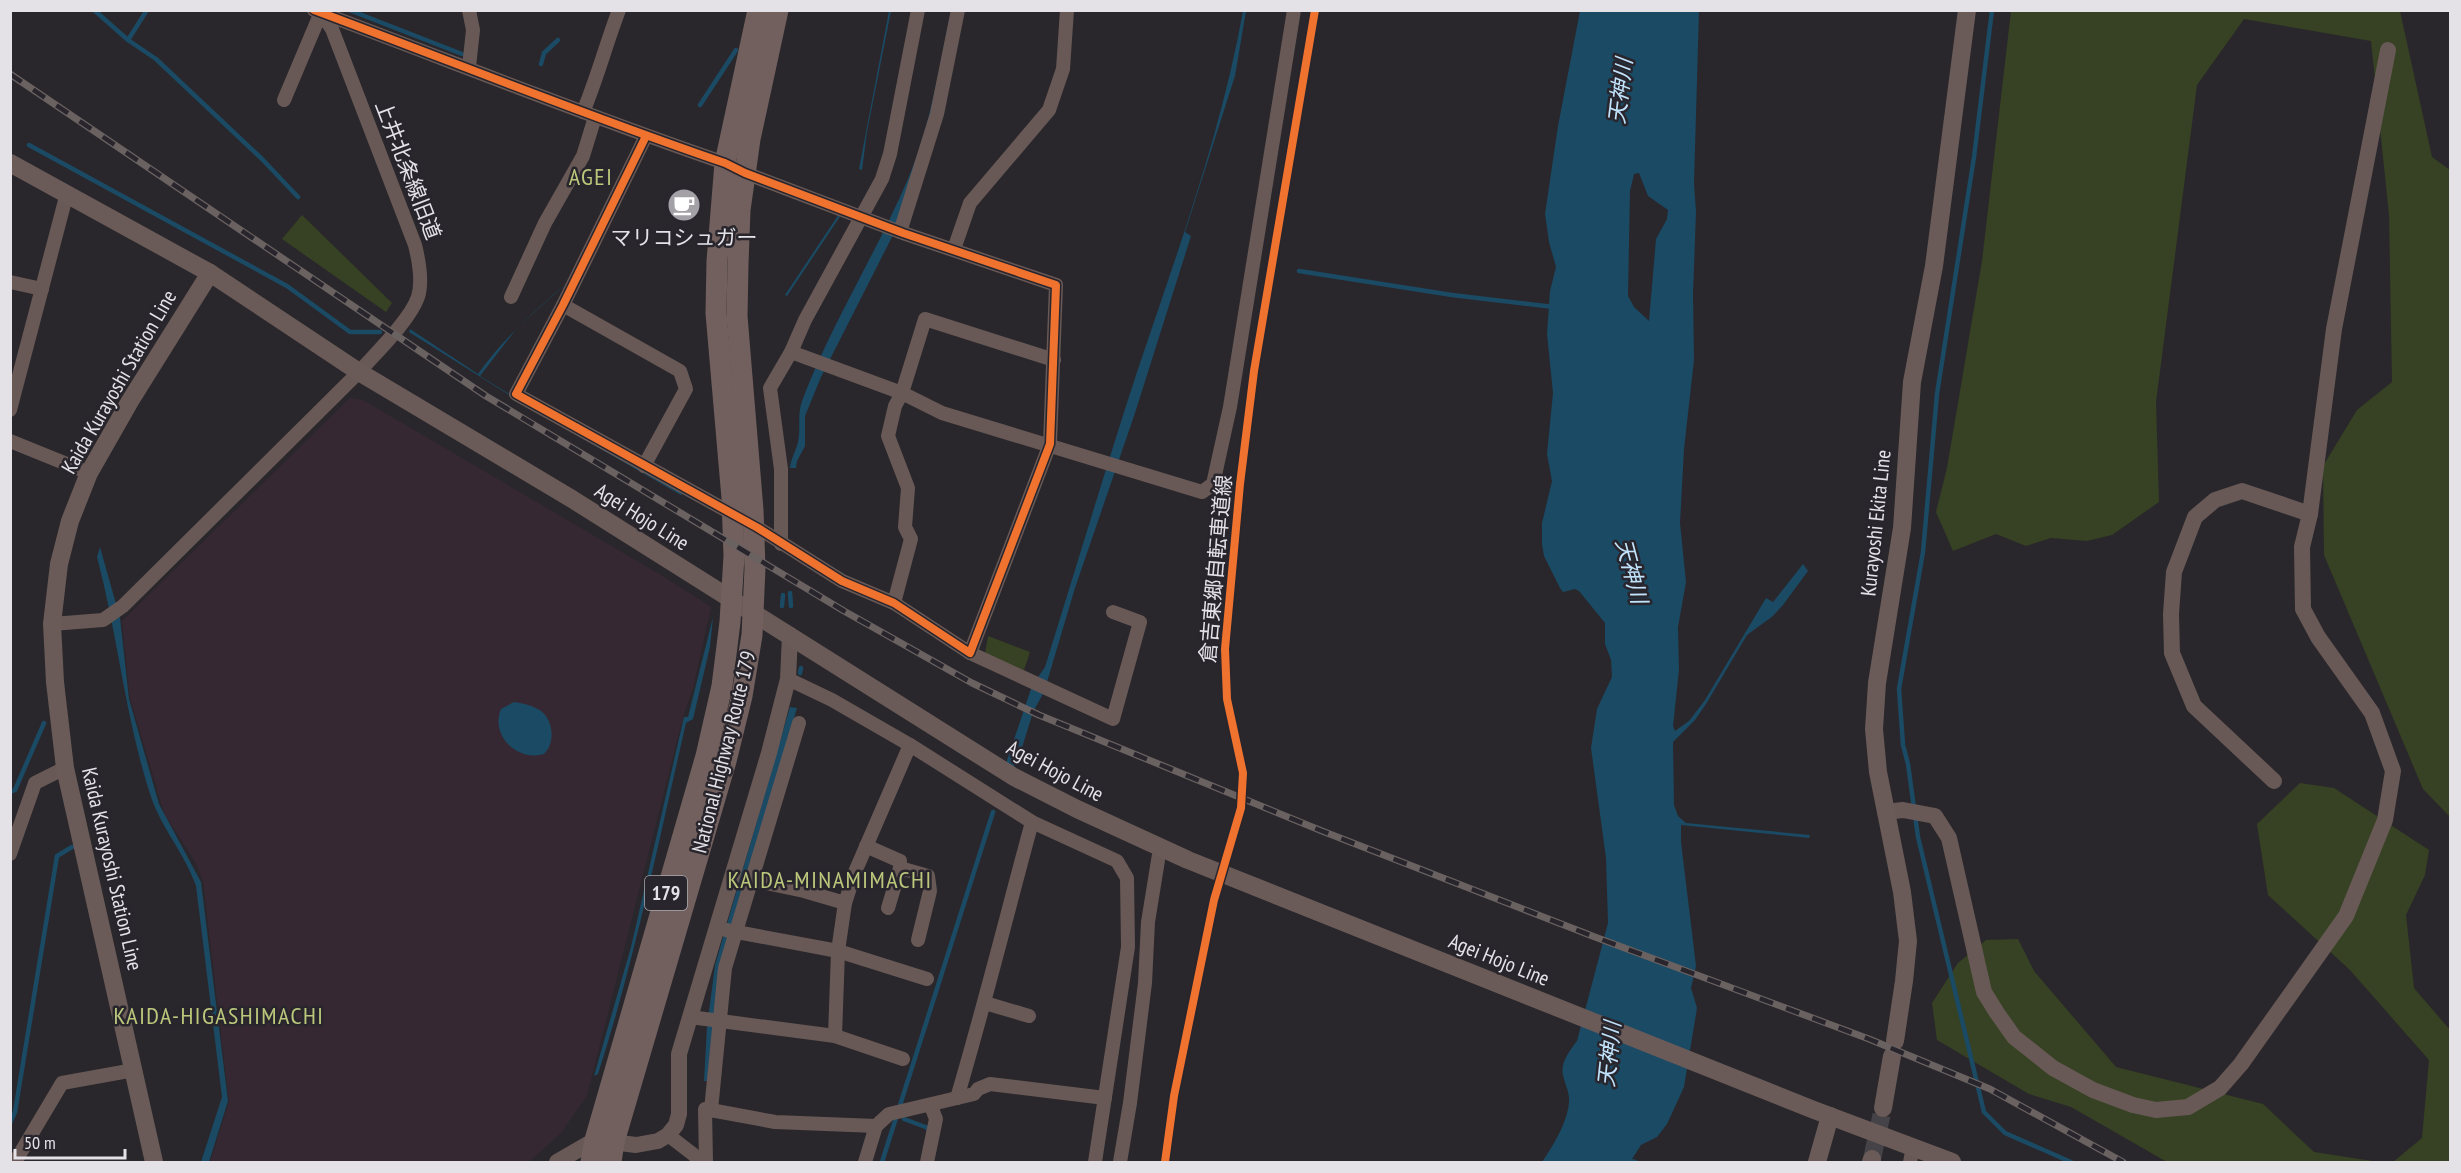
<svg xmlns="http://www.w3.org/2000/svg" width="2461" height="1173" viewBox="0 0 2461 1173" font-family="'PT Sans Narrow','Noto Sans JP',sans-serif">
	<style>
		.industrial { fill: #362832 }
		.green { fill: #364223 }
		.water { fill: #1b4a64; fill-rule: evenodd }
		.lines { fill: none; stroke-linecap: round; stroke-linejoin: round }
		.stream { stroke: #1b4a64; stroke-width: 4.5 }
		.secondary-tunnel { stroke: #454347; stroke-width: 18; stroke-dasharray: 18 9; stroke-linecap: butt }
		.minor { stroke: #685956; stroke-width: 14 }
		.tertiary { stroke: #685956; stroke-width: 16 }
		.secondary { stroke: #6a5b58; stroke-width: 18 }
		.trunk { stroke: #72605e; stroke-width: 21 }
		.rail-casing { stroke: #6a6161; stroke-width: 7 }
		.rail { stroke: #28252d; stroke-width: 4.5; stroke-dasharray: 14; stroke-linecap: butt }
		.cycleway-casing { stroke: #28252d; stroke-width: 11 }
		.cycleway { stroke: #ef722f; stroke-width: 8 }
		.labels { text-anchor: middle; stroke-width: 5; stroke-linejoin: round; paint-order: stroke }
		.shield { fill: #28252d; stroke: #aca9af; stroke-width: 1.5 }
		.shield-label { font-size: 20px; font-weight: bold; fill: #e4e2e7 }
		.street-label { font-size: 21px; fill: #e4e2e7; stroke: #28252d }
		.poi-label { font-size: 21px; fill: #e4e2e7; stroke: #28252d }
		.water-label { font-size: 22px; font-style: italic; fill: #c1e3fb; stroke: #28252d }
		.quarter-label { font-size: 24px; letter-spacing: 1.5px; fill: #bcc77b; stroke: #28252d }
	</style>
	<rect width="100%" height="100%" fill="#29272b"/>
	<!-- industrial -->
	<path class="industrial" d="M 350,398 L 363,400 L 666,578 L 711,607 L 693,688 L 683,717 L 591,1080 L 586,1097 L 561,1133 L 529,1162 L 210,1162 L 229,1102 L 203,881 L 194,860 L 165,815 L 161,803 L 130,698 L 122,621 Z"/>
	<!-- green -->
	<g class="green">
		<path d="M 2011,11 L 2400,11 L 2432,157 L 2450,170 L 2450,817 L 2423,789 L 2324,555 L 2323,466 L 2357,410 L 2392,382 L 2389,215 L 2371,41 L 2244,19 L 2197,85 L 2156,402 L 2159,502 L 2112,535 L 2087,541 L 2051,538 L 2026,546 L 1996,534 L 1953,551 L 1936,512 L 1947,468 L 1982,261 Z"/>
		<path d="M 302,215 L 392,303 L 386,312 L 282,239 Z"/>
		<path d="M 988,636 L 1030,652 L 1024,670 L 985,654 Z"/>
		<path d="M 2300,783 L 2334,788 L 2429,850 L 2425,875 L 2406,915 L 2414,988 L 2450,1030 L 2450,1162 L 2393,1162 L 2422,1138 L 2429,1060 L 2350,970 L 2268,895 L 2257,824 Z"/>
		<path d="M 2018,939 L 2034,971 L 2116,1067 L 2263,1104 L 2314,1152 L 2379,1162 L 2167,1162 L 2071,1107 L 2029,1094 L 1937,1040 L 1932,1003 L 1958,963 L 1986,940 Z"/>
	</g>
	<!-- water -->
	<g class="water">
		<path d="M 889,11 L 891,11 L 867,132 L 862,170 L 859,169 Z"/>
		<path d="M 951,11 L 933,112 L 893,235 L 821,377 L 805,416 L 805,446 L 797,461 L 796,468 L 790,468 C 791,458 796,451 798,442 C 801,428 797,415 802,401 C 831,324 876,254 908,179 C 931,125 939,67 951,11 Z"/>
		<path d="M 1243,11 L 1246,11 L 1235,76 L 1185,232 L 1191,236 L 1135,413 L 1075,588 L 1044,692 L 1033,712 L 1021,751 L 1014,767 L 1006,763 L 1032,686 L 1045,667 C 1076,568 1105,470 1137,372 C 1177,253 1221,134 1243,11 Z"/>
		<path d="M 1580,11 L 1699,11 L 1694,183 L 1696,212 L 1693,294 L 1694,360 L 1684,449 L 1680,523 L 1686,582 L 1678,627 L 1679,670 L 1673,726 L 1675,731 L 1689,721 L 1705,700 L 1766,598 L 1773,602 L 1803,564 L 1808,571 L 1783,605 L 1773,616 L 1747,635 L 1706,704 L 1695,720 L 1673,742 L 1674,805 L 1678,816 L 1686,823 L 1810,835 L 1809,838 L 1681,825 L 1681,842 L 1696,966 L 1691,988 L 1697,1008 L 1684,1087 L 1667,1124 L 1657,1137 L 1641,1145 L 1632,1159 L 1637,1160 L 1636,1162 L 1542,1162 C 1553,1146 1567,1123 1569,1103 C 1570,1092 1565,1085 1563,1075 C 1560,1063 1570,1050 1577,1041 L 1608,923 L 1606,858 L 1591,748 L 1597,709 L 1612,677 L 1611,660 L 1605,644 L 1605,623 L 1579,591 L 1575,589 L 1563,592 L 1560,588 L 1544,556 L 1542,544 L 1542,523 L 1552,481 L 1547,454 L 1553,393 L 1547,334 L 1550,291 L 1556,267 L 1549,242 L 1545,214 L 1558,126 ZM 1639,173 L 1648,196 L 1668,210 L 1667,219 L 1656,239 L 1649,321 L 1634,307 L 1628,296 L 1630,191 L 1634,174 Z"/>
		<path d="M 839,214 L 841,215 L 787,296 L 785,295 Z"/>
		<path d="M 569,281 L 517,328 L 480,376 L 543,415 L 683,493 L 681,495 L 536,412 L 409,332 L 410,329 L 478,374 C 504,337 536,310 569,281 Z"/>
		<path d="M 100,547 L 120,618 L 129,699 L 159,804 L 201,882 L 228,1101 L 209,1162 L 201,1162 L 222,1097 L 196,886 C 185,854 162,829 151,797 C 125,718 118,636 97,557 Z"/>
		<path d="M 713,617 L 710,647 L 693,719 L 686,723 C 659,840 635,959 598,1074 L 594,1076 L 631,947 L 684,717 L 688,717 Z"/>
		<path d="M 514,702 C 523,703 534,706 541,711 C 554,721 555,744 544,754 C 517,762 490,735 501,709 Z"/>
		<path d="M 790,707 L 797,708 L 753,855 L 709,1081 L 704,1081 L 707,1027 L 715,965 Z"/>
	</g>
	<g class="lines">
		<!-- stream -->
		<g class="stream">
			<path d="M 94,10 L 128,40 L 156,59 L 262,159 L 298,197"/>
			<path d="M 349,10 L 462,54"/>
			<path d="M 1992,10 L 1974,157 L 1937,394 L 1923,552 L 1899,689 L 1903,745 L 1908,764 L 1918,837 L 1984,1112 L 2005,1133 L 2071,1162"/>
			<path d="M 128,40 L 147,10"/>
			<path d="M 541,64 L 544,53 L 558,40"/>
			<path d="M 700,105 L 736,50"/>
			<path d="M 29,145 L 287,286 L 350,332 L 380,332"/>
			<path d="M 1299,271 L 1452,295 L 1554,307"/>
			<path d="M 790,593 L 791,606"/>
			<path d="M 782,606 L 783,595"/>
			<path d="M 800,673 L 801,668"/>
			<path d="M 10,792 L 15,790 L 44,723"/>
			<path d="M 904,1119 L 928,1128 L 928,1130"/>
			<path d="M 10,1123 L 15,1112 L 57,856 L 72,847"/>
			<path d="M 882,1162 L 993,812"/>
		</g>
		<!-- secondary-tunnel -->
		<path class="secondary-tunnel" d="M 1872,1159 L 1883,1108"/>
		<!-- minor -->
		<g class="minor">
			<path d="M 314,10 C 451,61 587,116 725,163 L 745,173 L 903,233 L 1056,285 L 1050,444 L 970,653 L 894,603 L 842,581 L 758,528 L 516,394 L 563,305 L 646,136"/>
			<path d="M 469,67 L 473,30 L 469,10"/>
			<path d="M 284,100 L 322,10"/>
			<path d="M 583,112 C 597,79 606,44 619,10"/>
			<path d="M 900,232 L 937,114 L 958,10"/>
			<path d="M 954,249 L 970,203 L 1049,110 L 1063,69 L 1067,10"/>
			<path d="M 10,282 L 42,289"/>
			<path d="M 511,297 L 545,223 L 583,156 L 595,117"/>
			<path d="M 563,305 L 680,371 L 686,389 L 644,466"/>
			<path d="M 791,352 L 902,393 L 895,406 L 888,436 L 908,488 L 905,527 L 911,539 L 894,603"/>
			<path d="M 1054,360 L 925,319 L 902,393 L 942,413 L 1202,492 L 1213,484 L 1230,407 L 1294,10"/>
			<path d="M 10,410 L 67,193"/>
			<path d="M 10,441 L 89,473"/>
			<path d="M 781,544 L 781,469 L 770,388 L 791,352 L 805,320 L 882,179 L 890,154 L 918,10"/>
			<path d="M 52,624 L 103,620 L 123,606 L 359,372 C 376,353 410,320 418,297 C 423,281 419,261 415,245 L 332,29 L 321,13"/>
			<path d="M 970,653 L 1113,719 L 1140,622 L 1113,612"/>
			<path d="M 788,679 L 832,700 L 910,745 L 1032,822 L 1117,861 L 1127,878 L 1128,947 L 1095,1162"/>
			<path d="M 866,846 L 900,861 L 900,868 L 928,876 L 930,891 L 918,940"/>
			<path d="M 10,854 L 35,783 L 65,768"/>
			<path d="M 752,880 L 804,891 L 845,903"/>
			<path d="M 888,908 L 900,868"/>
			<path d="M 726,930 L 838,951 L 927,979"/>
			<path d="M 985,1003 L 1029,1016"/>
			<path d="M 690,1017 L 835,1036 L 903,1059"/>
			<path d="M 835,1036 L 838,951 L 845,903 L 855,872 L 910,745"/>
			<path d="M 957,1098 C 984,1007 1007,914 1032,822"/>
			<path d="M 711,1110 L 725,968 L 799,723"/>
			<path d="M 668,1135 L 694,1155 L 700,1162"/>
			<path d="M 15,1162 L 62,1083 L 134,1070"/>
			<path d="M 706,1162 L 705,1109 L 775,1122 L 876,1126"/>
			<path d="M 865,1162 L 876,1126 L 889,1114 L 974,1094 L 978,1089 L 990,1084 L 1105,1098"/>
			<path d="M 927,1162 L 936,1119 L 931,1106"/>
			<path d="M 1120,1162 L 1130,1103 L 1145,983 L 1148,922 L 1160,848"/>
			<path d="M 1910,1162 L 1913,1147"/>
		</g>
		<!-- tertiary -->
		<g class="tertiary">
			<path d="M 2274,781 L 2194,706 L 2172,653 L 2171,614 L 2174,572 L 2195,517 L 2215,500 L 2242,491 L 2310,514"/>
			<path d="M 1885,812 L 1903,810 L 1935,816 L 1949,838 L 1984,992 L 1997,1013 L 2014,1037 L 2053,1068 L 2093,1090 L 2133,1105 L 2156,1110 L 2188,1107 L 2220,1088 L 2241,1064 L 2346,916 L 2385,820 L 2393,771 L 2372,713 L 2318,637 L 2303,609 L 2302,547 L 2310,514 L 2334,329 L 2388,50"/>
			<path d="M 557,1162 L 595,1140 L 636,1145 L 658,1141 L 668,1135 L 676,1125 L 679,1114 L 679,1054 L 769,753 L 788,679 L 790,635"/>
		</g>
		<!-- secondary -->
		<g class="secondary">
			<path d="M 10,163 L 210,273 L 359,372 L 572,499 L 1014,777 L 1077,809 L 1188,860 L 1814,1110 L 1952,1162"/>
			<path d="M 1895,1041 L 1904,981 L 1908,941 L 1902,892 L 1878,772 L 1874,729 L 1877,683 L 1902,528 L 1912,382 L 1934,266 L 1967,10"/>
			<path d="M 1883,1108 L 1892,1056"/>
			<path d="M 154,1162 L 65,768 L 55,682 L 52,624 L 59,564 L 70,521 L 89,473 L 130,401 L 210,273"/>
			<path d="M 1817,1162 L 1830,1116"/>
			<path d="M 1871,1162 L 1872,1159"/>
		</g>
		<!-- trunk -->
		<g class="trunk">
			<path d="M 591,1162 L 595,1140 L 706,756 L 722,686 L 730,622 L 734,556 L 732,498 L 716,313 L 717,261 L 725,163 L 758,10"/>
			<path d="M 611,1162 L 614,1142 L 726,761 L 742,696 L 752,635 L 755,568 L 753,510 L 737,316 L 738,264 L 740,210 L 750,139 L 778,10"/>
		</g>
		<!-- rail casing -->
		<g class="rail-casing">
			<path id="rail" d="M 10,74 L 486,396 L 844,611 L 972,683 L 1039,715 L 1322,831 L 1595,937 L 1869,1039 L 1990,1089 L 2123,1162"/>
		</g>
		<!-- rail -->
		<use href="#rail" class="rail"/>
		<!-- cycleway casing -->
		<g class="cycleway-casing">
			<g id="cycleway">
				<path d="M 314,10 C 451,61 587,116 725,163 L 745,173 L 903,233 L 1056,285 L 1050,444 L 970,653 L 894,603 L 842,581 L 758,528 L 516,394 L 563,305 L 646,136"/>
				<path d="M 1165,1162 L 1174,1096 L 1214,900 L 1241,808 L 1243,773 L 1227,699 L 1225,649 L 1240,484 L 1254,371 L 1315,10"/>
			</g>
		</g>
		<!-- cycleway -->
		<use href="#cycleway" class="cycleway"/>
	</g>
	<!-- icons -->
	<defs>
		<g id="cafe-disc" transform="scale(1.725)"><circle r="9.5" fill="#a3a1a5" stroke="#28252d"/><path d="M-5.5-4.5H6V0H3Q3 3.5 0 3.5H-2.5Q-5.5 3.5-5.5 0ZM3-3.2v2h1.7v-2ZM-6 4.5H4V6H-6Z" fill="#fff"/></g>
	</defs>
	<g fill-rule="evenodd">
		<use href="#cafe-disc" x="684" y="205"/>
	</g>
	<g class="labels">
		<!-- shield labels -->
		<rect class="shield" x="645" y="876" width="42" height="34" rx="4.5"/>
		<g class="shield-label">
			<text x="666" y="900">179</text>
		</g>
		<!-- street labels -->
		<g class="street-label">
			<text transform="translate(408 170) rotate(69)" y="7">上井北条線旧道</text>
			<text transform="translate(119 382) rotate(-60)" y="7">Kaida Kurayoshi Station Line</text>
			<text transform="translate(642 517) rotate(32)" y="7">Agei Hojo Line</text>
			<text transform="translate(1876 523) rotate(-84)" y="7">Kurayoshi Ekita Line</text>
			<text transform="translate(1216 569) rotate(-85)" y="7">倉吉東郷自転車道線</text>
			<text transform="translate(724 752) rotate(-76)" y="7">National Highway Route 179</text>
			<text transform="translate(1055 771) rotate(28)" y="7">Agei Hojo Line</text>
			<text transform="translate(112 869) rotate(77)" y="7">Kaida Kurayoshi Station Line</text>
			<text transform="translate(1499 960) rotate(22)" y="7">Agei Hojo Line</text>
		</g>
		<!-- poi labels -->
		<g class="poi-label">
			<text x="684" y="245">マリコシュガー</text>
		</g>
		<!-- water labels -->
		<g class="water-label">
			<text transform="translate(1620 91) rotate(-83)" y="8">天神川</text>
			<text transform="translate(1632 571) rotate(75)" y="8">天神川</text>
			<text transform="translate(1609 1054) rotate(-84)" y="8">天神川</text>
		</g>
		<!-- quarter labels -->
		<g class="quarter-label">
			<text x="591" y="185">AGEI</text>
			<text x="830" y="888">KAIDA-MINAMIMACHI</text>
			<text x="219" y="1024">KAIDA-HIGASHIMACHI</text>
		</g>
	</g>
	<!-- border -->
	<rect width="2461" height="1173" fill="none" stroke="#e4e2e7" stroke-width="24"/>
	<!-- scale -->
	<path d="M15 1149v9h110v-9" fill="none" stroke="#e4e2e7" stroke-width="3"/>
	<text x="24" y="1149" font-size="18" fill="#e4e2e7" stroke="#28252d" stroke-width="4.5" paint-order="stroke">50 m</text>
</svg>
